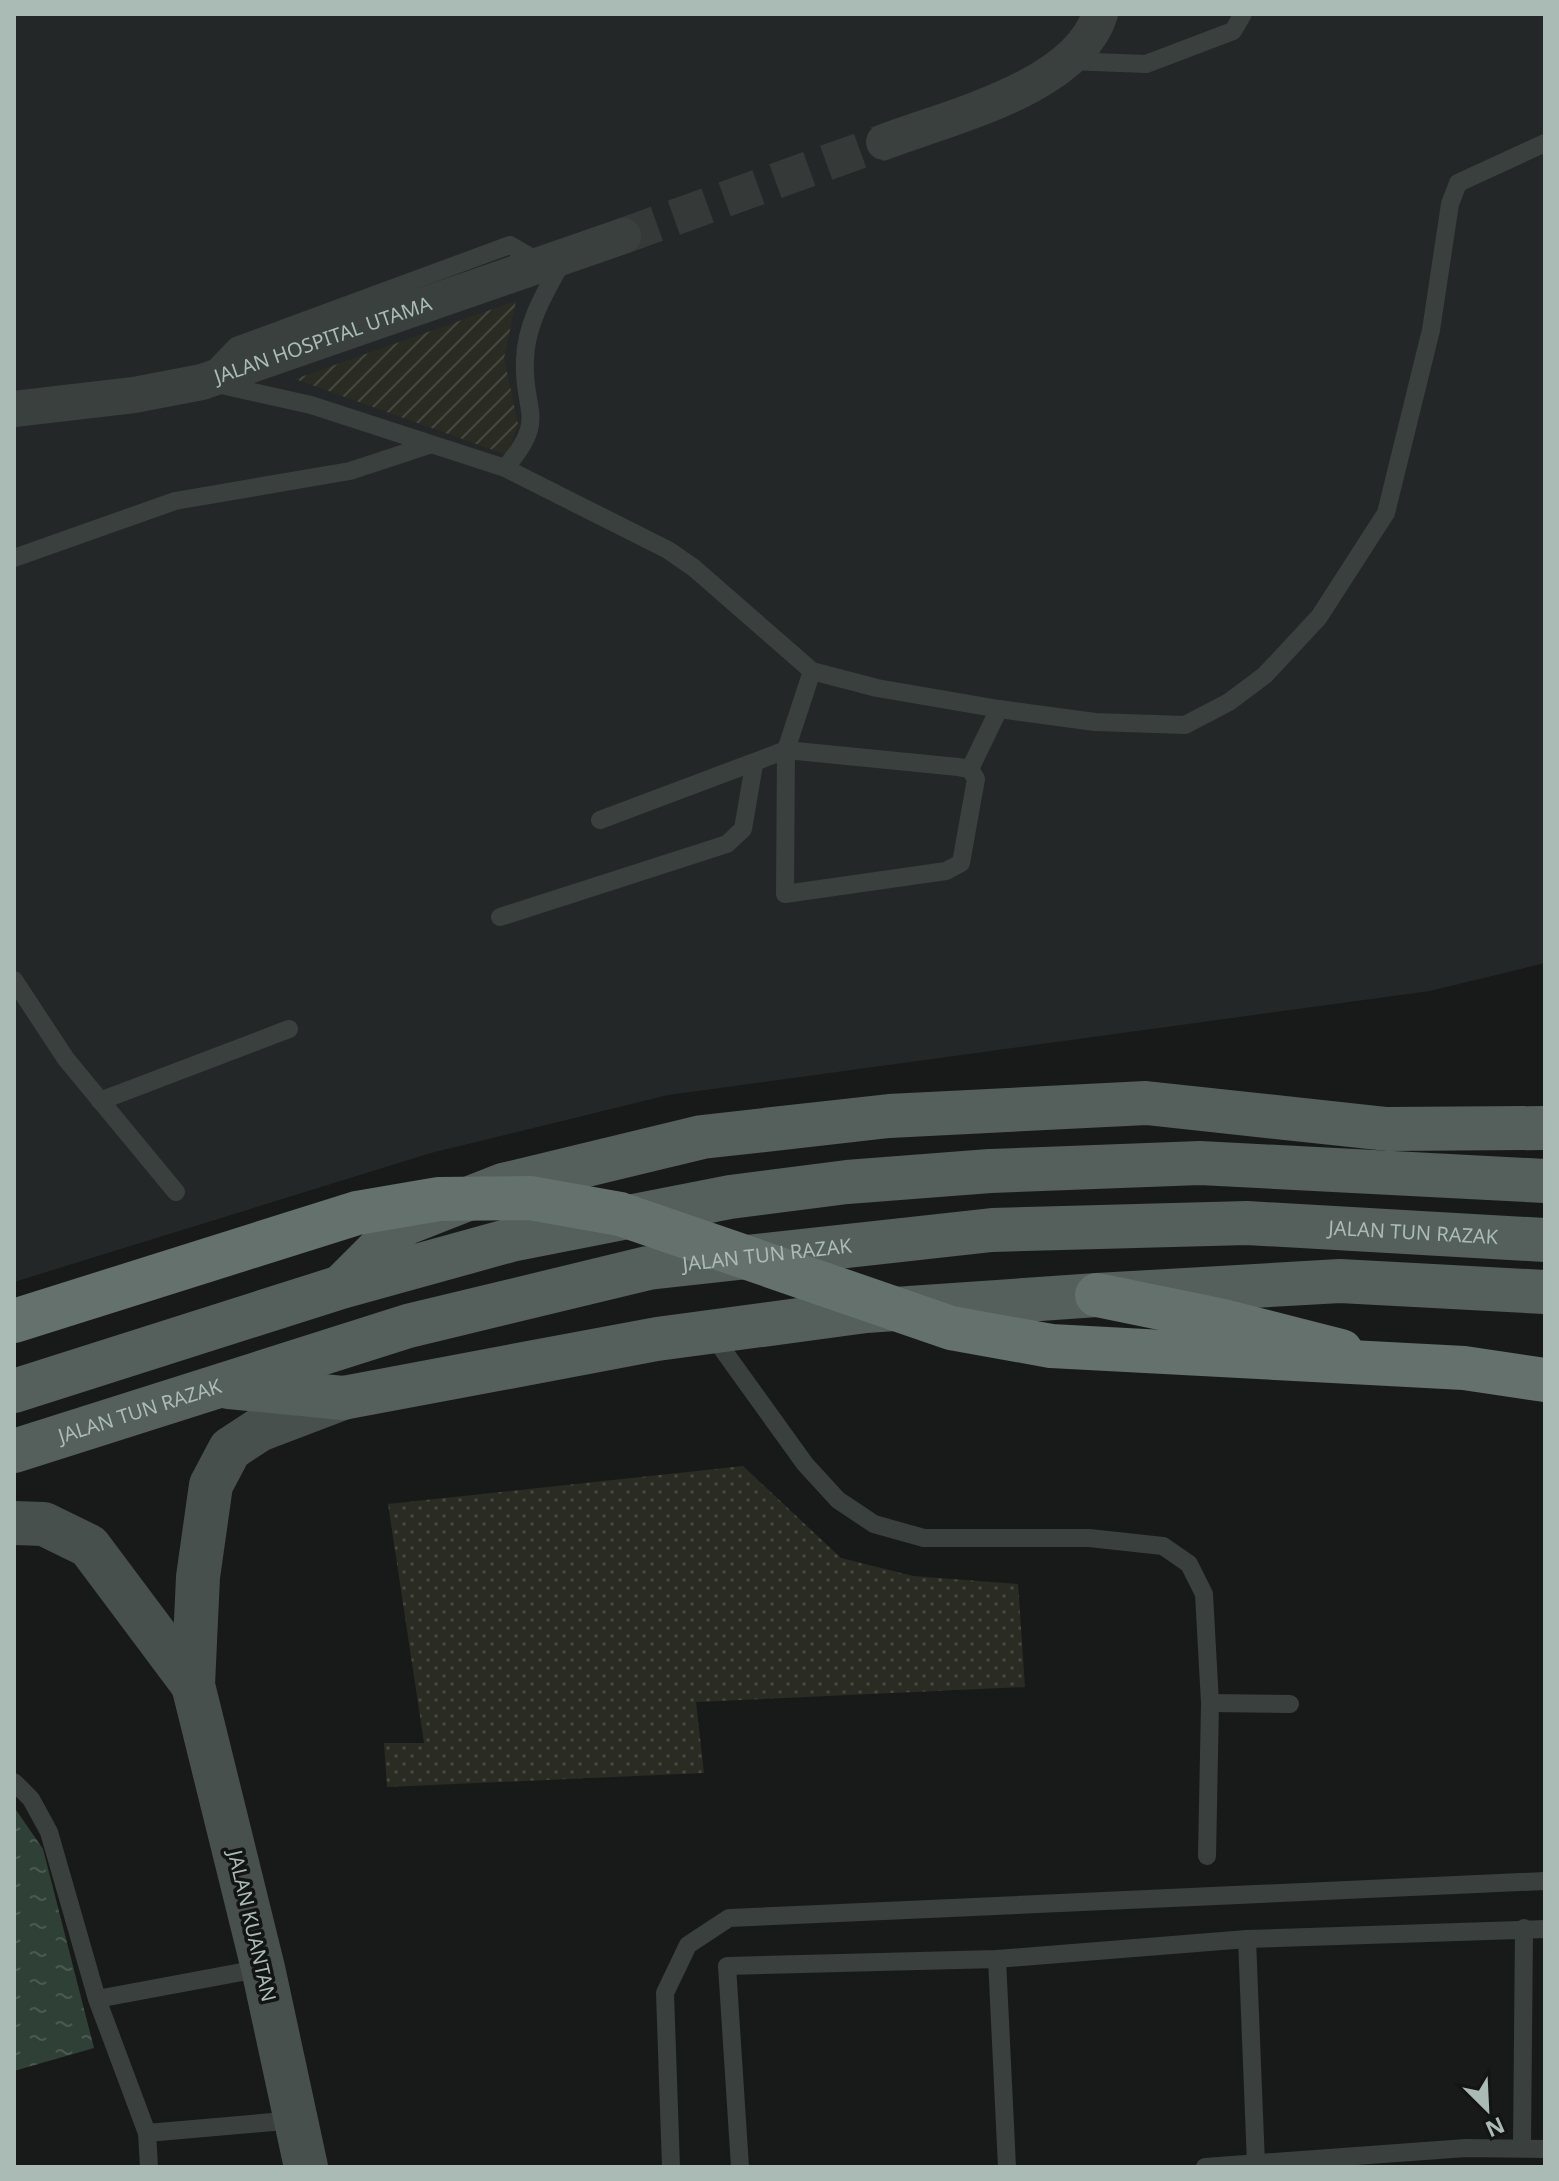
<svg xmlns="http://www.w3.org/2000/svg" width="1559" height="2181" viewBox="0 0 1559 2181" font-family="'Noto Sans',sans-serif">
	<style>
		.built { fill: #242727 }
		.grass { fill: url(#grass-dots) }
		.garden { fill: url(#garden-furrows) }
		.water { fill: url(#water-ripples) }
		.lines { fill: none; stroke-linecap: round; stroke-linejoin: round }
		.street-tunnel { stroke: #353a39; stroke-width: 36; stroke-dasharray: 36 18; stroke-linecap: butt }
		.lane { stroke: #39403e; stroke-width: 18 }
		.street { stroke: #39403e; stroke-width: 36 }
		.secondary { stroke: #47504d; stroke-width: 44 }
		.primary { stroke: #555f5c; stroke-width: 44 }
		.highway { stroke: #65716d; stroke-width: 44 }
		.highway-bridge { stroke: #65716d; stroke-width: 44 }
		.labels { text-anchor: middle; stroke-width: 7; stroke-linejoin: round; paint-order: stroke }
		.street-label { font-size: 20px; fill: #aabbb5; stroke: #131515 }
	</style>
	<defs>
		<pattern id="grass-dots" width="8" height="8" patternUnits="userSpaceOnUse" patternTransform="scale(2)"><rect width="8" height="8" fill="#2a2b22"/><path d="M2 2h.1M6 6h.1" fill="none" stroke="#464840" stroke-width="1.8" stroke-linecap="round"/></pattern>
		<pattern id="garden-furrows" width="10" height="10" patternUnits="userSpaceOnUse" patternTransform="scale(2)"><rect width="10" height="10" fill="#2a2b22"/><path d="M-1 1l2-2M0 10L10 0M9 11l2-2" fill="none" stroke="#464840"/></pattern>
		<pattern id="water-ripples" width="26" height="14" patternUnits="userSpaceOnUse" patternTransform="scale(2)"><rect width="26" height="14" fill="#2f4137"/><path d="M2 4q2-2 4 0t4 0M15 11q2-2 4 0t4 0" fill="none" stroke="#4a5a52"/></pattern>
	</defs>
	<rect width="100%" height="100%" fill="#181a1a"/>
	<!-- built -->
	<path class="built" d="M 14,14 L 1545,14 L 1545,963 L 1430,991 L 668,1095 L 431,1153 L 14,1282 Z"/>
	<!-- grass -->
	<path class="grass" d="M 743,1466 L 841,1558 L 913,1576 L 1018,1584 L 1025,1687 L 696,1702 L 704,1773 L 387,1787 L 384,1743 L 424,1743 L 388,1504 Z"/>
	<!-- garden -->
	<path class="garden" d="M 516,301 L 504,358 L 518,424 L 507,455 L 295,379 Z"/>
	<!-- water -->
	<path class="water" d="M 14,1807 L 43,1849 L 94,2048 L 14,2071 Z"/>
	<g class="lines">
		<!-- street-tunnel -->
		<path class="street-tunnel" d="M 623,236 L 884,142"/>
		<!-- lane -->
		<g class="lane">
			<path d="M 1068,61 L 1146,64 L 1233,31 L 1243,14"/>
			<path d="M 212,371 L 236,346 L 510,245 L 541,263"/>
			<path d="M 217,384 L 311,405 L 505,468 L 668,550 L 694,568 L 812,671 L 877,688 L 999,709 L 1095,722 L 1185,725 L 1229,702 L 1265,675 L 1319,617 L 1386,513 L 1431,330 L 1450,204 L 1458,183 L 1545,143"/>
			<path d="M 505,468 C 549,417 522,413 525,359 C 526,323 546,291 563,260"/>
			<path d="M 14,558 L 175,501 L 350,471 L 429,445"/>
			<path d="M 970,769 L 999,709"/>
			<path d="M 600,820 L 786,750 L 958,767 L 970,769 L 976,779 L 961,863 L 946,871 L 785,894 L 786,750 L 812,671"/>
			<path d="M 500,917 L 727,844 L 743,829 L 754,765"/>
			<path d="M 14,980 L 66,1059 L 176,1192"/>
			<path d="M 100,1101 L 289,1029"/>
			<path d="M 710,1332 L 805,1464 L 838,1500 L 874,1524 L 924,1538 L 1089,1538 L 1163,1546 L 1189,1564 L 1204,1594 L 1210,1703 L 1207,1856"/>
			<path d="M 1210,1703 L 1290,1704"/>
			<path d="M 14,1782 L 31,1799 L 49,1832 L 97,1999 L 147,2133 L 149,2167"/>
			<path d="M 1247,1939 L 1256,2164"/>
			<path d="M 997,1959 L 1007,2167"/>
			<path d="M 97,1999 L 263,1968"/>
			<path d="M 147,2133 L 273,2122 L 295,2116"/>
			<path d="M 1522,2146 L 1524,1928"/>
			<path d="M 671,2167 L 665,1993 L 688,1945 L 729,1918 L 1545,1881"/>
			<path d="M 740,2167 L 727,1966 L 997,1959 L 1247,1939 L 1545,1929"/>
			<path d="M 1205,2167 L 1466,2148 L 1545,2149"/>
		</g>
		<!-- street -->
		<g class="street">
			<path d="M 884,142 C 949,117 1077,88 1100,14"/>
			<path id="s1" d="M 14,409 L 134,395 L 202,382 L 623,236"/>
		</g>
		<!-- secondary -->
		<g class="secondary">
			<path d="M 14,1523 L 44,1524 L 89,1546 L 193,1685"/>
			<path d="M 306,2167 L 263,1968 L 193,1685 L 198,1577 L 211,1485 L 230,1449 L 259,1430 L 343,1398"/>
		</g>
		<!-- primary -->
		<g class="primary">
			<path d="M 344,1284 L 404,1224 L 503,1185 L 702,1137 L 889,1116 L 1146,1103 L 1387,1129 L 1545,1128"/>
			<path d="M 229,1387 L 343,1398 L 657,1339 L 866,1311 L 1097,1295 L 1340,1281 L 1545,1292"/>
			<path d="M 14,1391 L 341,1287 L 511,1240 L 730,1197 L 847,1182 L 990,1171 L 1200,1163 L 1545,1181"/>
			<path id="s2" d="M 14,1451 L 408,1326 L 648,1268 L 992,1230 L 1247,1223 L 1545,1240"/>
		</g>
		<!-- highway -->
		<path class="highway" d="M 1097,1295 L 1219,1320 L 1341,1351"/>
		<!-- highway-bridge -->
		<path class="highway-bridge" d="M 14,1321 L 357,1213 L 439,1199 L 530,1198 L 620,1214 L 951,1328 L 1051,1346 L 1464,1368 L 1545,1380"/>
	</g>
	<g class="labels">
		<!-- street labels -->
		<g class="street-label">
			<text dy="7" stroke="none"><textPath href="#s1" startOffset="318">JALAN HOSPITAL UTAMA</textPath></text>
			<text dy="7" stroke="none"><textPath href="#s2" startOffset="1428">JALAN TUN RAZAK</textPath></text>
			<text dy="7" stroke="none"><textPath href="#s2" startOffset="780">JALAN TUN RAZAK</textPath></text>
			<text dy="7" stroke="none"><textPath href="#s2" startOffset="132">JALAN TUN RAZAK</textPath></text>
			<text transform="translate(252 1926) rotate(77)" y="7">JALAN KUANTAN</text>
		</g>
	</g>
	<!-- border -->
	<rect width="1559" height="2181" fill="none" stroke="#aabbb5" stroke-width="32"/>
	<!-- north arrow -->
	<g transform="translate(1487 2109) rotate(156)" stroke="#131515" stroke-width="6" paint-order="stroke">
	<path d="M0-6L14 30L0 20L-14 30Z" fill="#aabbb5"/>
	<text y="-12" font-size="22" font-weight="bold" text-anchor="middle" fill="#aabbb5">N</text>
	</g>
</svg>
